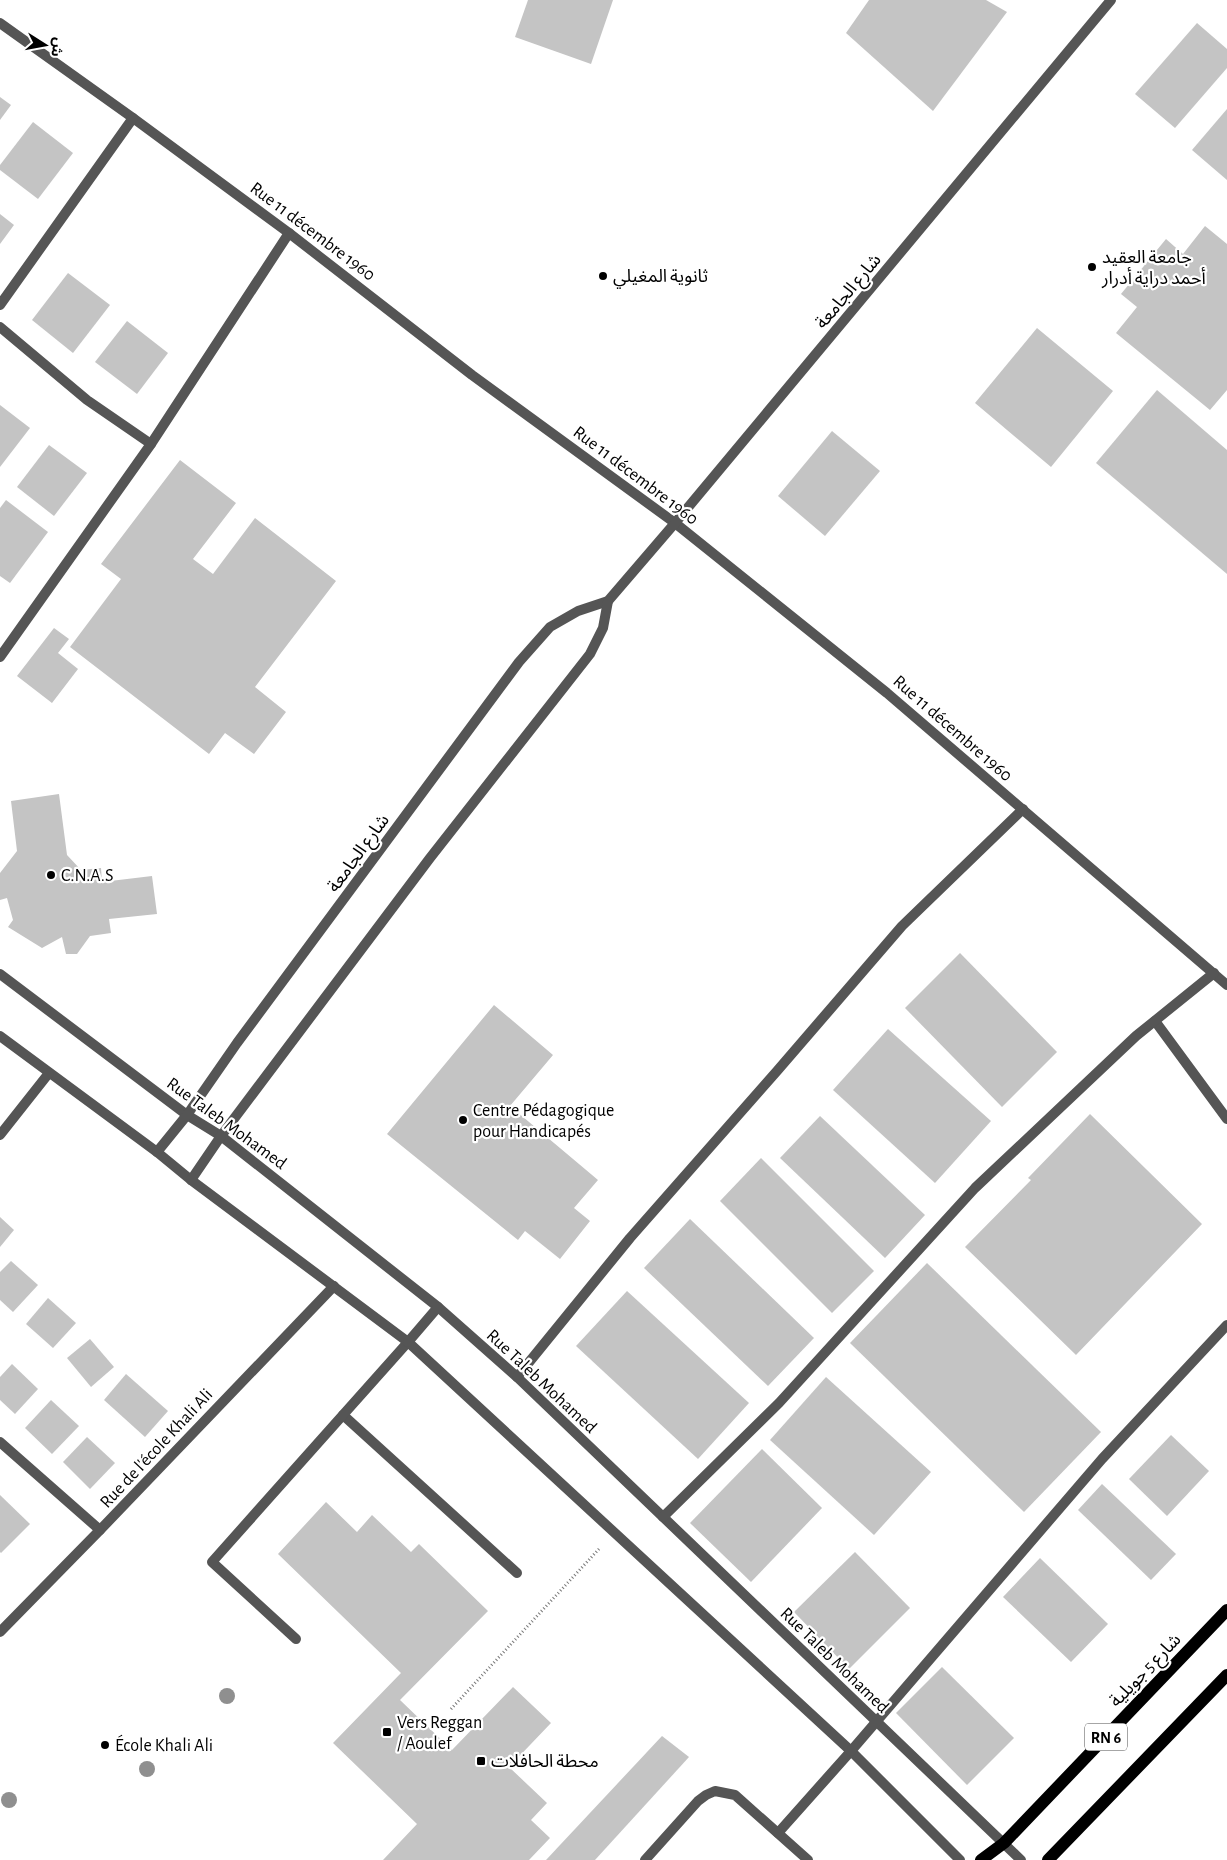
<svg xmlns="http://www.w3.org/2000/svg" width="1227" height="1860" viewBox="0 0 1227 1860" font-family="'Alegreya Sans','Noto Sans Arabic',sans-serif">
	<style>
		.building { fill: #c4c4c4 }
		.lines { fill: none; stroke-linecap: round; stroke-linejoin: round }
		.path { stroke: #777; stroke-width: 3; stroke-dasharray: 1 2.5; stroke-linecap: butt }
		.lane { stroke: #555; stroke-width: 10 }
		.street { stroke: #555; stroke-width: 10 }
		.primary { stroke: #000; stroke-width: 12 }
		.tree { fill: #8f8f8f }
		.poi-dot { fill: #000; stroke: #fff; stroke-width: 2 }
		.labels { text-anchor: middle; stroke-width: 4.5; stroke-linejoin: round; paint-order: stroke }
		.shield { fill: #fff; stroke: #4c4c4c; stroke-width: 1 }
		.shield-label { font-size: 16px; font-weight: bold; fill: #000 }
		.street-label { font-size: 18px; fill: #000; stroke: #fff }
		.poi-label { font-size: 18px; fill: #000; stroke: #fff; text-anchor: start }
	</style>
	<rect width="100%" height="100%" fill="#fff"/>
	<!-- building -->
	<g class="building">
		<path d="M 528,0 L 613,0 L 591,64 L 515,37 Z"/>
		<path d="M 869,0 L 986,0 L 1007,12 L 933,111 L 846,33 Z"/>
		<path d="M 1197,23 L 1227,49 L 1227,68 L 1175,128 L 1135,94 Z"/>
		<path d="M 0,97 L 11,105 L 0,120 Z"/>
		<path d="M 1227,109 L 1227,180 L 1192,150 Z"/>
		<path d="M 33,122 L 73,153 L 38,199 L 0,170 L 0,165 Z"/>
		<path d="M 0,214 L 14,225 L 0,244 Z"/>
		<path d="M 1205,226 L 1227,244 L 1227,390 L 1210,410 L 1116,333 L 1137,307 L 1121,294 L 1166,239 L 1183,254 Z"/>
		<path d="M 68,273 L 110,305 L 73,353 L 32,320 Z"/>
		<path d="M 127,321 L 168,353 L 137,394 L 95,362 Z"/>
		<path d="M 1037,328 L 1113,391 L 1051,467 L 975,403 Z"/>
		<path d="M 1157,390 L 1227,450 L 1227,574 L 1096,463 Z"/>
		<path d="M 0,405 L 30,428 L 0,467 Z"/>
		<path d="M 832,431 L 880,471 L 825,536 L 778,496 Z"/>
		<path d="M 49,445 L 87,473 L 54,516 L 17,487 Z"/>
		<path d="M 180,460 L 236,503 L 193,559 L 213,574 L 255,518 L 336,581 L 255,687 L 286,712 L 254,754 L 225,733 L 209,754 L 70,647 L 121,579 L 101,564 Z"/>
		<path d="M 6,500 L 48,532 L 10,583 L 0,576 L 0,508 Z"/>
		<path d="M 54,628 L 69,639 L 58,653 L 78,669 L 52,703 L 17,676 Z"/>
		<path d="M 59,794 L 67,855 L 81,870 L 101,868 L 102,882 L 152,876 L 157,914 L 109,919 L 111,933 L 90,936 L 77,954 L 66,954 L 62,937 L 42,948 L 8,927 L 13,920 L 7,898 L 0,900 L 0,873 L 17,851 L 11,801 Z"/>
		<path d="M 960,953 L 1057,1052 L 1002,1107 L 905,1008 Z"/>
		<path d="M 494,1005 L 553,1055 L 510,1106 L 598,1180 L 574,1208 L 590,1221 L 560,1259 L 525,1231 L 518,1240 L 387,1134 Z"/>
		<path d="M 888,1029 L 991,1121 L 935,1183 L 833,1090 Z"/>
		<path d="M 1090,1114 L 1202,1224 L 1076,1355 L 965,1247 L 1031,1180 L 1028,1178 Z"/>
		<path d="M 820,1116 L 925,1215 L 885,1258 L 780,1158 Z"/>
		<path d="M 761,1158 L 874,1271 L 832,1313 L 720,1201 Z"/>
		<path d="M 0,1217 L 14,1230 L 0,1247 Z"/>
		<path d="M 690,1219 L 814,1338 L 768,1386 L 644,1268 Z"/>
		<path d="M 11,1261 L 38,1285 L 13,1312 L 0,1300 L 0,1272 Z"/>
		<path d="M 927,1263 L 1101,1432 L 1024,1512 L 850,1343 Z"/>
		<path d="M 627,1291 L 749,1403 L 698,1459 L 576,1346 Z"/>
		<path d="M 48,1298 L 76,1323 L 53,1348 L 26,1324 Z"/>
		<path d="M 90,1339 L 114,1367 L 91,1387 L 67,1358 Z"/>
		<path d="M 12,1364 L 38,1389 L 15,1414 L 0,1400 L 0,1377 Z"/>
		<path d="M 126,1374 L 168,1411 L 145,1437 L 104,1400 Z"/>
		<path d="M 826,1377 L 931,1472 L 874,1535 L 770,1440 Z"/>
		<path d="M 51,1400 L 79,1426 L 52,1454 L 25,1428 Z"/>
		<path d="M 1171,1435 L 1209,1471 L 1167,1516 L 1129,1479 Z"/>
		<path d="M 87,1437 L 115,1463 L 90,1489 L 63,1462 Z"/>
		<path d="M 762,1449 L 822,1508 L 751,1582 L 690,1523 Z"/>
		<path d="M 1102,1484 L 1176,1554 L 1151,1580 L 1078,1510 Z"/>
		<path d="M 0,1495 L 30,1524 L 1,1553 L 0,1552 Z"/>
		<path d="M 326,1502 L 357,1532 L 372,1515 L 411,1552 L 419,1544 L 488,1611 L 400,1700 L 452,1750 L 513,1687 L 551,1723 L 509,1767 L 547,1803 L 531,1820 L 550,1838 L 529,1860 L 383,1860 L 417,1824 L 333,1743 L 401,1673 L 278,1554 Z"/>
		<path d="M 855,1552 L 910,1608 L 849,1669 L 794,1612 Z"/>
		<path d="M 1040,1558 L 1108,1624 L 1071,1662 L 1003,1597 Z"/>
		<path d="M 942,1667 L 1014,1738 L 967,1785 L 896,1713 Z"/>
		<path d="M 662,1736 L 689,1757 L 595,1860 L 546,1860 Z"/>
	</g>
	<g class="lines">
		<!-- path -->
		<path class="path" d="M 451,1709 L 599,1549"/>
		<!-- lane -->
		<g class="lane">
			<path d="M 343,1415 L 517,1573"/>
			<path d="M 296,1639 L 212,1562 L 408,1342"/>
			<path d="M 778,1833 L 851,1751"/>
			<path d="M 645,1860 L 698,1801 L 706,1795 L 715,1791 L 735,1795 L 808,1860"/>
		</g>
		<!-- street -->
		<g class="street">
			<path d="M 0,23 L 133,118 L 289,233 L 472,375 L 675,523 L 887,693 L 1227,985"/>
			<path d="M 0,305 L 133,118"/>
			<path d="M 0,327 L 87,400 L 151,444"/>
			<path d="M 0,657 L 151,444 L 289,233"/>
			<path d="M 0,974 L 187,1115 L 221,1136 L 438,1307 L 517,1377 L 1021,1860"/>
			<path d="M 1155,1021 L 1227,1119"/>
			<path d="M 0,1036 L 157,1152 L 191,1180 L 408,1342 L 851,1751 L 960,1860"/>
			<path d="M 0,1135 L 49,1073"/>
			<path d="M 157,1152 L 187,1115 L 237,1043 L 519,662 L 550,627 L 578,611 L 608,601 L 675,523 L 1111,0"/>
			<path d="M 191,1180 L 221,1136 L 430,858 L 590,654 L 603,628 L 608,601"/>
			<path d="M 408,1342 L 438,1307"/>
			<path d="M 517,1377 L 630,1238 L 777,1071 L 902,926 L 1023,809"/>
			<path d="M 0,1442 L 100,1530"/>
			<path d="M 663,1517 L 779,1403 L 975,1188 L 1136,1036 L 1214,973"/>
			<path d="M 0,1632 L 100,1530 L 334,1286"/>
			<path d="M 851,1751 L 1102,1459 L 1227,1325"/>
		</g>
		<!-- primary -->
		<g class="primary">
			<path d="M 981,1860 L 1004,1843 L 1227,1610"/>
			<path d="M 1048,1860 L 1227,1675"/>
		</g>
	</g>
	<!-- trees -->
	<g class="tree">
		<circle cx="227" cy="1696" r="8"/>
		<circle cx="147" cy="1769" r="8"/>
		<circle cx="9" cy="1800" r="8"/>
	</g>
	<!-- markers -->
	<g class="poi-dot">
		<circle cx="1092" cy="267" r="5"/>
		<circle cx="603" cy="276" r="5"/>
		<circle cx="51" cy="875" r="5"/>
		<circle cx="463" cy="1120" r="5"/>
		<rect x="382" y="1727" width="10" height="10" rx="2.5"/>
		<circle cx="105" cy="1745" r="5"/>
		<rect x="476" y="1756" width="10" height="10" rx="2.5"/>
	</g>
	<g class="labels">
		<!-- shield labels -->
		<rect class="shield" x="1085" y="1723.5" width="42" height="27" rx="4"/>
		<g class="shield-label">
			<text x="1106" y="1743">RN 6</text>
		</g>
		<!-- street labels -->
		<g class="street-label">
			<text transform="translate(313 231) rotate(37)" y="6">Rue 11 décembre 1960</text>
			<text transform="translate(848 291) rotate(-50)" y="6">شارع الجامعة</text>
			<text transform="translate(636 475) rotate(37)" y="6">Rue 11 décembre 1960</text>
			<text transform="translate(953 728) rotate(41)" y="6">Rue 11 décembre 1960</text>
			<text transform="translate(358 853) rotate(-54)" y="6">شارع الجامعة</text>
			<text transform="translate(227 1123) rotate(36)" y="6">Rue Taleb Mohamed</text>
			<text transform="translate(542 1381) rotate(43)" y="6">Rue Taleb Mohamed</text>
			<text transform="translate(156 1448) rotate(-47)" y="6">Rue de l'école Khali Ali</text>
			<text transform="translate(835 1660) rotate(44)" y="6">Rue Taleb Mohamed</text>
			<text transform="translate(1145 1670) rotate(-46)" y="6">شارع 5 جويلية</text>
		</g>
		<!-- poi labels -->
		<g class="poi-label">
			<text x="1102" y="263">جامعة العقيد<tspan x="1102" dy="21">أحمد دراية أدرار</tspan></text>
			<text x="613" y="282">ثانوية المغيلي</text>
			<text x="61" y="881">C.N.A.S</text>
			<text x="473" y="1116">Centre Pédagogique<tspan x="473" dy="21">pour Handicapés</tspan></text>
			<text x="397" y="1728">Vers Reggan<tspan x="397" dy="21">/ Aoulef</tspan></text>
			<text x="115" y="1751">École Khali Ali</text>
			<text x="491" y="1767">محطة الحافلات</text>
		</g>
	</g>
	<!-- north arrow -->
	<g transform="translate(45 45) rotate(101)" stroke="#ffffff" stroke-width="4" paint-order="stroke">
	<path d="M0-4L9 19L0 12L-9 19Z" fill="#000000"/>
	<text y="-8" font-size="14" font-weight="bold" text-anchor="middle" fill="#000000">ش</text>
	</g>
</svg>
